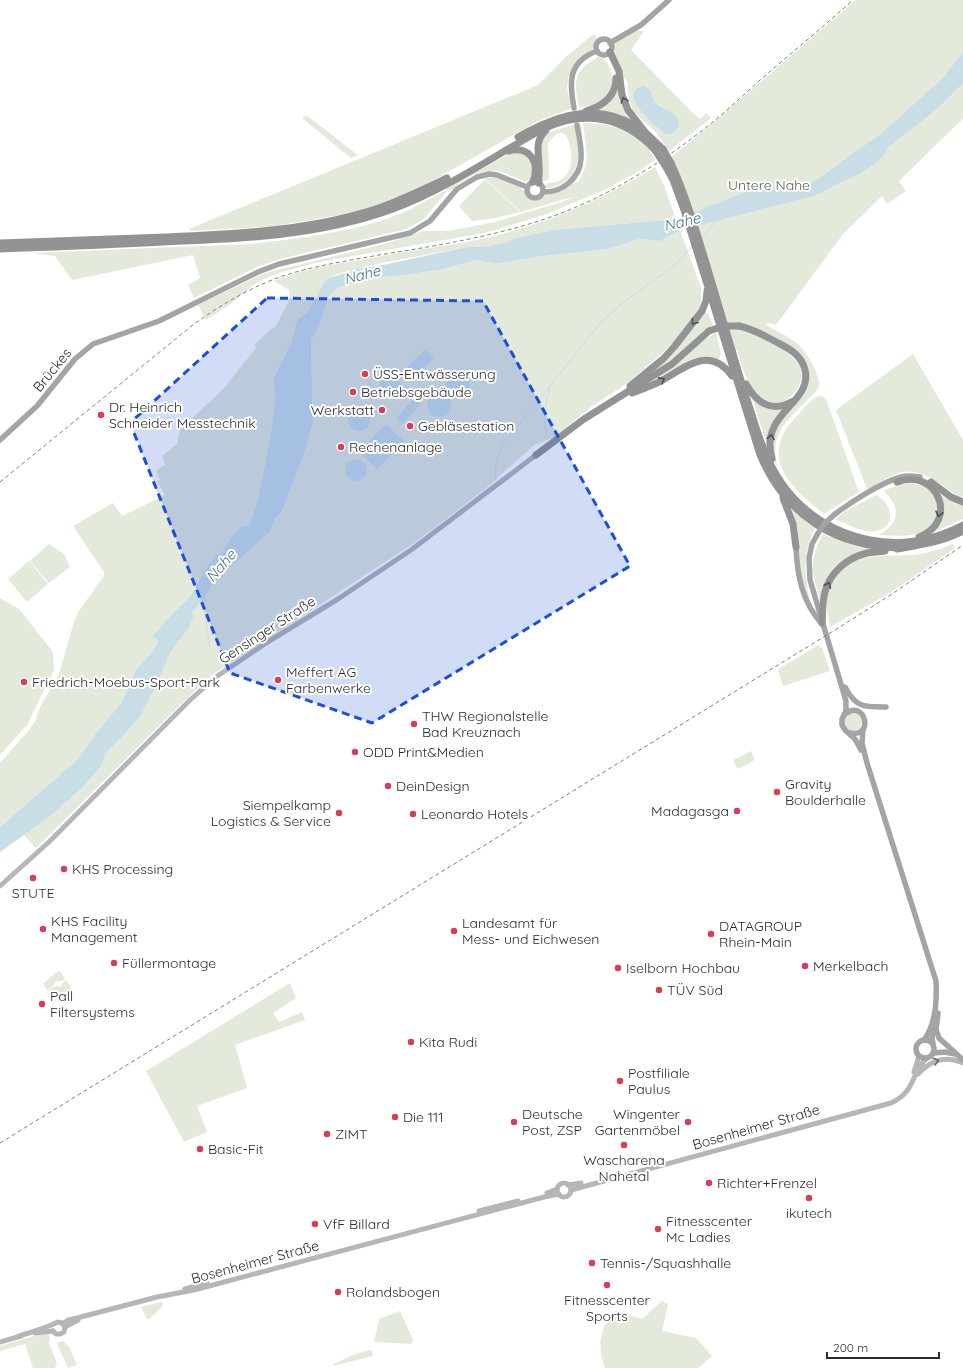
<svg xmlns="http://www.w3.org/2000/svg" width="963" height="1368" viewBox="0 0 963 1368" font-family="Quicksand,sans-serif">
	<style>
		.green { fill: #e3e9db }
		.water { fill: #c9dde7 }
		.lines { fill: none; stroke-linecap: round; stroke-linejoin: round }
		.stream { stroke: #c9dde7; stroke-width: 1 }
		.secondary { stroke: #b6b6b6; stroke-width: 5 }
		.primary { stroke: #a4a4a4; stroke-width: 5.5 }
		.highway { stroke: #939393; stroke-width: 7 }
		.rail { stroke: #818181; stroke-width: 1; stroke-dasharray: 4 3; stroke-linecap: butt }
		.primary-bridge { stroke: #a4a4a4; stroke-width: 5.5 }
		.highway-bridge { stroke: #939393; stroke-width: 7 }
		.oneway { stroke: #505050 }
		.oneway2 { stroke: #6a6a6a }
		.marked { fill: #1d4ed8; fill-opacity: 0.2; stroke: #1d4ed8; stroke-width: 3; stroke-dasharray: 8 5; stroke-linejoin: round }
		.poi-dot { fill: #d33f55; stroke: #fff; stroke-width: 1.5 }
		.labels { text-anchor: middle; stroke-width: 4; stroke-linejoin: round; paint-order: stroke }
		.park-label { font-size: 14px; fill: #52633f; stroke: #fff }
		.street-label { font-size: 14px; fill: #2c2c2c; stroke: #fff }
		.poi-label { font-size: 14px; fill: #2c2c2c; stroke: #fff; text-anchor: start }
		.water-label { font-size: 15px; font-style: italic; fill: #437186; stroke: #fff }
	</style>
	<rect width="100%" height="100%" fill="#fff"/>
	<!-- green -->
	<g class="green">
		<path d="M 856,0 L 963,0 L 963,119 L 948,133 L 899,181 L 906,191 L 887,204 L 882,196 L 843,234 L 776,325 L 769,323 L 766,325 C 792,340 803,341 816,372 C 817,376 820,382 819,386 C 817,392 811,396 807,400 C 785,423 769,434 778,469 L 774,460 L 772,450 L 775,428 L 797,402 L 806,363 L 760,330 L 755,335 C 769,342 786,349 796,361 C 814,382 782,415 761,400 C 759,398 757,394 755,392 C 745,378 742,367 737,350 L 735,351 L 670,158 L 695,138 Z"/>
		<path d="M 637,31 L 644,31 L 631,50 L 695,115 L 701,119 L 706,113 L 711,118 L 669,151 L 656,132 L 641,119 L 633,110 L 629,100 L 627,81 C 618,72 611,56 616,43 Z"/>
		<path d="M 592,35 L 595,35 L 597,39 L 592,50 L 576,62 L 569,75 L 567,87 L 571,109 L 540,120 L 423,186 L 407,193 L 362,210 L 340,215 L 275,226 L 191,231 L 189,229 L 538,85 L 566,57 Z"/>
		<path d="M 598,57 L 603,58 C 624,80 607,108 579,107 C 577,95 572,79 582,69 C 586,64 593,61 598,57 Z"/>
		<path d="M 617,86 L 632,120 L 618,114 L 596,110 Z"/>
		<path d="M 306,115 L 358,155 L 351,158 L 302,118 Z"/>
		<path d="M 583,123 C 607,123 630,128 647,146 C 650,150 653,156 655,160 L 634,174 L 602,191 L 544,215 L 484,233 L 336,259 L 311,264 L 279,273 L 257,282 L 232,303 L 206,320 L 198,305 L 265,273 L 384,244 L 423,231 L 448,231 L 495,222 L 562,202 L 576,196 L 521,212 L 485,178 C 495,176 516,182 523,190 C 528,196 525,198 534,201 L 544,196 L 562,191 L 573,183 L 579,181 L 585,168 L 587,155 Z"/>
		<path d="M 572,125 L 575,125 C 578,145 584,169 564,182 C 559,186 553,188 546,188 L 544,186 C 549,181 553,184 559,181 C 576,172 573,150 566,135 L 562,133 L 556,134 L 548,143 L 549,179 L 542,182 L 540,159 L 542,138 L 547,133 Z"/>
		<path d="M 520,152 C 534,160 533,165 531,180 L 525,182 C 516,178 505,172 495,171 C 478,169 461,182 449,192 L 446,189 L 509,154 Z"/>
		<path d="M 655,167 L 663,183 L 676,219 L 553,230 L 515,238 L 508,242 L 485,247 L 467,247 L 382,263 L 337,274 L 326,279 L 307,312 L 297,320 L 291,343 L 273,379 L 275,395 L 274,410 L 270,438 L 258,499 L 249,525 L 240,527 L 228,542 L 223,551 L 215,556 L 204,571 L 195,589 L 187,600 L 171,615 L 152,637 L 156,638 L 158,641 L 152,652 L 136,670 L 122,702 L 96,733 L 78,759 L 0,827 L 0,763 L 30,729 L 36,720 L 40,707 L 59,674 L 73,625 L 78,612 L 104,576 L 104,572 L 73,526 L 113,503 L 122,516 L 165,495 L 157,481 L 160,480 L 156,470 L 165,465 L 162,456 L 177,444 L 180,430 L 224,388 L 256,348 L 254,345 L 270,330 L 276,326 L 290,298 L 289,290 L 274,281 C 303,269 334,264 365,259 C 397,253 429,248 461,243 C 532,230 594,205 655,167 Z"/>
		<path d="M 485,179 L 520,212 L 496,218 L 472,221 L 459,206 Z"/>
		<path d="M 447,190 L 447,191 L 424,219 L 407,229 L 284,258 L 259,266 L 194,298 L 188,285 L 200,278 L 193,255 L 72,280 L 55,256 L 31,253 L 250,244 C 297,239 354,232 397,215 C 414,209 430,198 447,190 Z"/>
		<path d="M 680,230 L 701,288 L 701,301 L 700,308 L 674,342 L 659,356 L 626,384 L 591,407 L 555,437 L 534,445 L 484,490 L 414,543 L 215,673 L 186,699 L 36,848 L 24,835 L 48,818 L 84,786 L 101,766 L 106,753 L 121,738 L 140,717 L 157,684 L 170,653 L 189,628 L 194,616 L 192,613 L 206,595 L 215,581 L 270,532 L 275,519 L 283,509 L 304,454 L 313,423 L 311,340 L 319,326 L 329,296 L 339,287 L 377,276 L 396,276 L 418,273 L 439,270 L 477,260 L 496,264 L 536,257 L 608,249 L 639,239 L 660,241 Z"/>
		<path d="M 704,311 L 709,315 L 713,325 L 704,331 L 670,362 L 637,383 Z"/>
		<path d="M 716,333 L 721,353 L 719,360 L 714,358 L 668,375 L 635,390 L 704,340 Z"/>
		<path d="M 913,354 L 963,440 L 963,497 L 958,496 C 942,486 923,468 903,472 C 892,474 877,484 867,489 L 836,410 Z"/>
		<path d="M 818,396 L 822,396 L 826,399 L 859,492 L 824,514 C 791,488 757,457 796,417 C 803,410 810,400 818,396 Z"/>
		<path d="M 752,397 L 757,402 L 788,405 L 767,445 Z"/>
		<path d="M 912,483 C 919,485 926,486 931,492 C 942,503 937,526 923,532 C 909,537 893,536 879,535 C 900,523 901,508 884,491 L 899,484 Z"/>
		<path d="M 941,494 L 950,500 L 963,505 L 963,519 L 934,532 C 944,520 945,509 941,494 Z"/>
		<path d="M 876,495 C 894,504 896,529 875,531 C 862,533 847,524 835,519 L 846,511 Z"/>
		<path d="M 788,506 L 806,522 L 815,528 C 801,556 805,577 811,606 L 800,576 Z"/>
		<path d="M 823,534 L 854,546 L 874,550 C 842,559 827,563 820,599 C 811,573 809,559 823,534 Z"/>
		<path d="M 49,544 L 64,554 L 70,567 L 49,583 L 30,561 Z"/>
		<path d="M 953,544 L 955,548 L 888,594 L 830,627 C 828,616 825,602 828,591 C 832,572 851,560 868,557 C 882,555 897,556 911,555 C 926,554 940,549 953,544 Z"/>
		<path d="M 29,561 L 48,584 L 27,602 L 8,579 Z"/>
		<path d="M 0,598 L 19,609 L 53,652 L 54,670 L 27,725 L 0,755 Z"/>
		<path d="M 818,645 L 822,648 L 830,671 L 783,686 L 778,670 Z"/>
		<circle cx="853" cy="722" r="9"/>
		<path d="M 751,751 L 755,760 L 738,769 L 733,760 Z"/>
		<path d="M 60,971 L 65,979 L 61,981 L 56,981 L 54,985 L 47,990 L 43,983 C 51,979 50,975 60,971 Z"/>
		<path d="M 66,980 L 72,989 L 53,1000 L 48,990 L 56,986 L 61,987 L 62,985 L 62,983 Z"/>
		<path d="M 290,983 L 296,998 L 273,1013 L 279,1022 L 302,1012 L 305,1020 L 235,1045 L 247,1088 L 197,1106 L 207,1132 L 184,1142 L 146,1071 Z"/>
		<path d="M 662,1301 L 668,1304 L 662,1331 L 696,1338 L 712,1356 L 698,1368 L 605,1368 C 597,1347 599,1327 616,1311 L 642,1319 Z"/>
		<path d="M 161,1302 L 164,1303 L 162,1307 L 149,1319 L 147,1319 L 141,1307 Z"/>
		<path d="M 400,1311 L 413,1340 L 412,1344 L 374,1342 L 379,1319 Z"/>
		<path d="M 48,1332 L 50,1338 L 49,1343 L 57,1363 L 55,1368 L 33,1368 L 25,1344 L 0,1351 L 0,1346 Z"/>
		<path d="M 63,1341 L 69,1347 L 77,1365 L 68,1368 L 58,1346 L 58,1342 Z"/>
		<path d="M 369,1350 L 372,1351 L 373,1356 L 333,1366 L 333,1364 L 353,1355 Z"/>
	</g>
	<!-- water -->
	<g class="water">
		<path d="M 963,52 L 963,83 L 937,109 L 887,148 L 884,155 L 873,165 L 859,174 L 845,180 L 814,196 L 680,230 L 660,241 L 639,239 L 608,249 L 536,257 L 496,264 L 477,260 L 439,270 L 418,273 L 396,276 L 377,276 L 339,287 L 329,296 L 319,326 L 311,340 L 313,423 L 304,454 L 283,509 L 275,519 L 270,532 L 215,581 L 206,595 L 192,613 L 194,616 L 189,628 L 170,653 L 157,684 L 140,717 L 121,738 L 106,753 L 101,766 L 84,786 L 48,818 L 0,852 L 0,827 L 78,759 L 96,733 L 122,702 L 136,670 L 152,652 L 158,642 L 156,638 L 152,637 L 171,615 L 187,600 L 195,589 L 204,571 L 215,556 L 223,551 L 228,542 L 240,527 L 249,525 L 258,499 L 270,438 L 274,410 L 275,395 L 273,379 L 291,343 L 297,320 L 307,312 L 326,279 L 357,269 L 378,266 L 467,247 L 485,247 L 508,242 L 515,238 L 553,230 L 676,219 L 702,210 L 708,206 L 719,203 L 747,191 L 791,185 L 806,185 L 816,180 L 837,166 L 849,156 L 881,134 L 944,77 Z"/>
		<path d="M 643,86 C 654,89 650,97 656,103 C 662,111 671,108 679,120 L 678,128 L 672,134 C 669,134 668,134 665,134 C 662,132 659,128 656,126 C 647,118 619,92 643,86 Z"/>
		<path d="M 425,349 L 434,358 L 414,379 L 405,370 Z"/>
		<circle cx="458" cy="386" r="12"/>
		<circle cx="390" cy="387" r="11"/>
		<circle cx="439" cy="405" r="12"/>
		<path d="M 414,398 L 421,404 L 403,424 L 396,418 Z"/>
		<circle cx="359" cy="420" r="11"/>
		<path d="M 386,424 L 404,441 L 377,469 L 359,452 Z"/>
		<circle cx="356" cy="470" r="11"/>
	</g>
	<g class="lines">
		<!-- stream -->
		<g class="stream">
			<path d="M 701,238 L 715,223"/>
			<path d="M 547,435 C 542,418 545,404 550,387"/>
			<path d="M 496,480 C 494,467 498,457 502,446 L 601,322 L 620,305 L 676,264 L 692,247"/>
			<path d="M 204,596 L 204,607 L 210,649"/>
		</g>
		<!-- secondary -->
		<g class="secondary">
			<path d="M 0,886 L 49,842 L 190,700 L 216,677 L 266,643 L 338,599 L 411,550 L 536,455"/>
			<path d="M 914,1072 L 919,1056"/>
			<path d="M 918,1074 C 931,1060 945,1055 963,1063"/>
			<circle cx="564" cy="1190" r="7"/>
			<path d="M 568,1185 L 581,1183"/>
			<path d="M 571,1190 L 891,1103 C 917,1091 911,1071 927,1058"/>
			<path d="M 547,1193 L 557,1189"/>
			<path d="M 479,1211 L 518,1201"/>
			<path d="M 185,1289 L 207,1283"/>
			<path d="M 63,1324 L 68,1320 L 77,1318 L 157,1297 L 194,1290 L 544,1197 L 559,1194"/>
			<path d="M 65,1327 L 78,1320"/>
			<path d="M 35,1333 L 53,1331"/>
			<path d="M 19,1336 C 32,1332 46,1328 58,1322 L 62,1323 L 65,1327 L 64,1332 L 60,1334 L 56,1334 L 53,1331"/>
			<path d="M 0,1342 L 21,1336"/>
		</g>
		<!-- primary -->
		<g class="primary">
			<circle cx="604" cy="47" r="8"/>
			<path d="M 610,43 L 641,25 L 669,0"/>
			<path d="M 574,108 C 569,82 568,62 597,51"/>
			<circle cx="535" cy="190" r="8"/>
			<path d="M 543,192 C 562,193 580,178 581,159 C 582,147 579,136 577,125"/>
			<path d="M 0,440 L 37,406 L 75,359 L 93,344 L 159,321 L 258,272 L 279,264 L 410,233 L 430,221 L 457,189 L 477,177 L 489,174 L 497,175 L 527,187"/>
			<path d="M 835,514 C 851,502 882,482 901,477 C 908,475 914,476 920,477"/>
			<path d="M 817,535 L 812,544 L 809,558 L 810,580 L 846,701 L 846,711 L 842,719 L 842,725 L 845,730 L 855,739 L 861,750"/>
			<path d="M 796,547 C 797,575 802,602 822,624"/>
			<path d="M 845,687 C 856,708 864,707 886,707"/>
			<path d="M 845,714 C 865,698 875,738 850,733"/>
			<path d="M 863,729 L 862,743 L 867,763 L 936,981 C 937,1000 936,1024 924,1040"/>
			<path d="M 938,1013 L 936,1030 L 939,1038 L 963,1060"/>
			<circle cx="925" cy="1049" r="9"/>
			<path d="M 933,1044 L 932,1037 L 934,1028"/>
			<path d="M 934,1053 L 945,1052 L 955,1054"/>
		</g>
		<!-- highway -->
		<g class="highway">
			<path d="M 610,52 L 619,71 L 622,95 L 628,110 L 645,132 L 663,149"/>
			<path d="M 586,111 C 603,106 616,97 616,78"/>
			<path d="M 518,137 C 562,112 601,101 645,132"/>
			<path d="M 508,151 C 530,145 540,162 533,182"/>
			<path d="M 671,163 C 683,188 691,214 699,240 C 715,291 729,342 745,393 C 755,423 763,456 781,482 C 801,512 834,533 870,540 C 902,546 934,540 963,525"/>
			<path d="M 666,167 L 673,180 L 684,210 L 760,455 C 786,516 836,548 902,548"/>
			<path d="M 539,183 C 538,178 540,172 539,167 C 539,152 534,142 546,130"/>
			<path d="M 0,243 C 55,241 111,239 166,237 C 234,234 303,231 369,211 C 396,203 422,190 447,178"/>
			<path d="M 0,249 C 54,247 109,245 163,242 C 241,239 319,236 393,209 C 447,189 495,155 545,128 C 586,110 624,117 655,150"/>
			<path d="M 739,326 C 754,329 767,337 780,344 C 792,350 802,357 805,370 C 811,394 783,407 774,427 C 769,437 769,448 772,459"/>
			<path d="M 746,384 C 756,402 771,413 791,402"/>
			<path d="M 630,386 L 663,359 L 674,347 L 702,311 L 706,301 L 707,291"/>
			<path d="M 632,393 C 642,389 652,386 661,381 C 686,367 710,345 732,376"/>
			<path d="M 536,455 L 584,419 L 672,364 L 709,331"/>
			<path d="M 897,482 C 937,467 960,521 919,537"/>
			<path d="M 931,482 L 951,497 L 963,502"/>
			<path d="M 783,498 L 793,524 L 796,547"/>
			<path d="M 897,549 C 921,545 942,542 963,531"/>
			<path d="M 822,623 C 823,613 822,602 825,592 C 830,572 847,558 867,553 C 873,552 879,552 885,551"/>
		</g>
		<!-- rail -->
		<g class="rail">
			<path d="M 0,482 L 194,324 C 221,305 249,288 280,277 C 312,266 346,261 379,255 C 435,246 491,237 545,219 C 601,200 652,169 699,133 C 720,117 739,99 759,81 C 790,54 822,28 853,0"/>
			<path d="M 0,1143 L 835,630 L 892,594 L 963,545"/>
		</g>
		<!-- primary-bridge -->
		<path class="primary-bridge" d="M 817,535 L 824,524 L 835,514"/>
		<!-- highway-bridge -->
		<g class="highway-bridge">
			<path d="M 663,149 L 671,163"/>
			<path d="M 655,150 L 666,167"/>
			<path d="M 709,331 L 724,326 L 739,326"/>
		</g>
	</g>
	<!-- one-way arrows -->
	<defs><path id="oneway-chevron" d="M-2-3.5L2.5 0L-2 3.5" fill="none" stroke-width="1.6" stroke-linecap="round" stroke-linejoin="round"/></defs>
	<g class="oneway">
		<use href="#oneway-chevron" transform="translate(624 100) rotate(-109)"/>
		<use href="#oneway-chevron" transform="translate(694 322) rotate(128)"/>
		<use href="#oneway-chevron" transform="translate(662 380) rotate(-29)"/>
		<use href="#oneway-chevron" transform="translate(771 437) rotate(-79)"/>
		<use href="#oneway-chevron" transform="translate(939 514) rotate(102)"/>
		<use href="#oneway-chevron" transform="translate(828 585) rotate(-67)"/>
	</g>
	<use class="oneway2" href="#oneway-chevron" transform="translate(936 1061) rotate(-17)"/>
	<!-- marked area -->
	<path class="marked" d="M 267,298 L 483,301 L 630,566 L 372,723 L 230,673 L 130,423 Z"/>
	<!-- markers -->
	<g class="poi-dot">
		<circle cx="365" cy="374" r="4"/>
		<circle cx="353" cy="392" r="4"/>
		<circle cx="382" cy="410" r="4"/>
		<circle cx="101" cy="415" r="4"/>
		<circle cx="410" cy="426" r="4"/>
		<circle cx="341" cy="447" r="4"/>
		<circle cx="278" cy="680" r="4"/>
		<circle cx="24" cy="682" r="4"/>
		<circle cx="414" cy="724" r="4"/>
		<circle cx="355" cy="752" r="4"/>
		<circle cx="388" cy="786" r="4"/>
		<circle cx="777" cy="792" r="4"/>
		<circle cx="737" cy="811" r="4"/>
		<circle cx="339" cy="813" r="4"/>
		<circle cx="413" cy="814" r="4"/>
		<circle cx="64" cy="869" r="4"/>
		<circle cx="33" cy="878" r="4"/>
		<circle cx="43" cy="929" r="4"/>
		<circle cx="454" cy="931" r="4"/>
		<circle cx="711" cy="934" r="4"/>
		<circle cx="114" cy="963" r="4"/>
		<circle cx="805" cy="966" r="4"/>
		<circle cx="618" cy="968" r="4"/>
		<circle cx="659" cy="990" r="4"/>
		<circle cx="42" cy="1004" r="4"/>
		<circle cx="411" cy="1042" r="4"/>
		<circle cx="620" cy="1081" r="4"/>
		<circle cx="395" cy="1117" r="4"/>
		<circle cx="514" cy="1122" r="4"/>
		<circle cx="688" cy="1122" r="4"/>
		<circle cx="327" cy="1134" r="4"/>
		<circle cx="624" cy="1145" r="4"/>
		<circle cx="200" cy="1149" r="4"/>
		<circle cx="709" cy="1183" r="4"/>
		<circle cx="809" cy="1198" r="4"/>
		<circle cx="315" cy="1224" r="4"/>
		<circle cx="658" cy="1229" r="4"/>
		<circle cx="592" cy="1263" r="4"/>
		<circle cx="607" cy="1285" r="4"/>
		<circle cx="338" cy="1292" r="4"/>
	</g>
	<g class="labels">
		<!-- park labels -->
		<g class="park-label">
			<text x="769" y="190">Untere Nahe</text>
		</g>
		<!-- street labels -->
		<g class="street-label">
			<text transform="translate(52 370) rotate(-51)" y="5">Brückes</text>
			<text transform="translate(267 630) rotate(-33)" y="5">Gensinger Straße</text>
			<text transform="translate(756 1127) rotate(-16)" y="5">Bosenheimer Straße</text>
			<text transform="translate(255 1262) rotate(-15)" y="5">Bosenheimer Straße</text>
		</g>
		<!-- poi labels -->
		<g class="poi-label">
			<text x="373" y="379">ÜSS-Entwässerung</text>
			<text x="361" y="397">Betriebsgebäude</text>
			<text x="109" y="412">Dr. Heinrich<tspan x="109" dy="16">Schneider Messtechnik</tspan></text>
			<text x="374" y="415" text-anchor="end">Werkstatt</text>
			<text x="418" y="431">Gebläsestation</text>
			<text x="349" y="452">Rechenanlage</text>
			<text x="286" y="677">Meffert AG<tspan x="286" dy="16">Farbenwerke</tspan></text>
			<text x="32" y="687">Friedrich-Moebus-Sport-Park</text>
			<text x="422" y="721">THW Regionalstelle<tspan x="422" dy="16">Bad Kreuznach</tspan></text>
			<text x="363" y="757">ODD Print&amp;Medien</text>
			<text x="785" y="789">Gravity<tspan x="785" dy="16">Boulderhalle</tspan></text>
			<text x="396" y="791">DeinDesign</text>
			<text x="331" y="810" text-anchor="end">Siempelkamp<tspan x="331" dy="16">Logistics &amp; Service</tspan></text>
			<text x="729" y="816" text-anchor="end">Madagasga</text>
			<text x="421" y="819">Leonardo Hotels</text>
			<text x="72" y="874">KHS Processing</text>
			<text x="33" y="898" text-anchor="middle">STUTE</text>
			<text x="51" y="926">KHS Facility<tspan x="51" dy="16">Management</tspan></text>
			<text x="462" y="928">Landesamt für<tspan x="462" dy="16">Mess- und Eichwesen</tspan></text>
			<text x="719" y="931">DATAGROUP<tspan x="719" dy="16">Rhein-Main</tspan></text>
			<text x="122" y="968">Füllermontage</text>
			<text x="813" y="971">Merkelbach</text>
			<text x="626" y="973">Iselborn Hochbau</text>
			<text x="667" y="995">TÜV Süd</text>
			<text x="50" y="1001">Pall<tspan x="50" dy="16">Filtersystems</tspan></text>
			<text x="419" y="1047">Kita Rudi</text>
			<text x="628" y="1078">Postfiliale<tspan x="628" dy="16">Paulus</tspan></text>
			<text x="522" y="1119">Deutsche<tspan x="522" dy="16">Post, ZSP</tspan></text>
			<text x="680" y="1119" text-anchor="end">Wingenter<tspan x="680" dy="16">Gartenmöbel</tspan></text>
			<text x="403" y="1122">Die 111</text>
			<text x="335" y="1139">ZIMT</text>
			<text x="208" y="1154">Basic-Fit</text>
			<text x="624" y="1165" text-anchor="middle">Wascharena<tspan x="624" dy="16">Nahetal</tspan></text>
			<text x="717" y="1188">Richter+Frenzel</text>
			<text x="809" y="1218" text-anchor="middle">ikutech</text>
			<text x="666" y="1226">Fitnesscenter<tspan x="666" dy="16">Mc Ladies</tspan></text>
			<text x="323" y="1229">VfF Billard</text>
			<text x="600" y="1268">Tennis-/Squashhalle</text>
			<text x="346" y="1297">Rolandsbogen</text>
			<text x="607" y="1305" text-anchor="middle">Fitnesscenter<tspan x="607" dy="16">Sports</tspan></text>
		</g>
		<!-- water labels -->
		<g class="water-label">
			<text transform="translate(682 222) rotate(-14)" y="5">Nahe</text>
			<text transform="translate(362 275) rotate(-15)" y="5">Nahe</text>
			<text transform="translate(221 566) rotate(-49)" y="5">Nahe</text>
		</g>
	</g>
	<!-- scale -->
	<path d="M827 1352v6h112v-6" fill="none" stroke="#2c2c2c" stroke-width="2"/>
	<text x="833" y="1352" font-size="12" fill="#2c2c2c" stroke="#ffffff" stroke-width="3" paint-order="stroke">200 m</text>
</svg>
